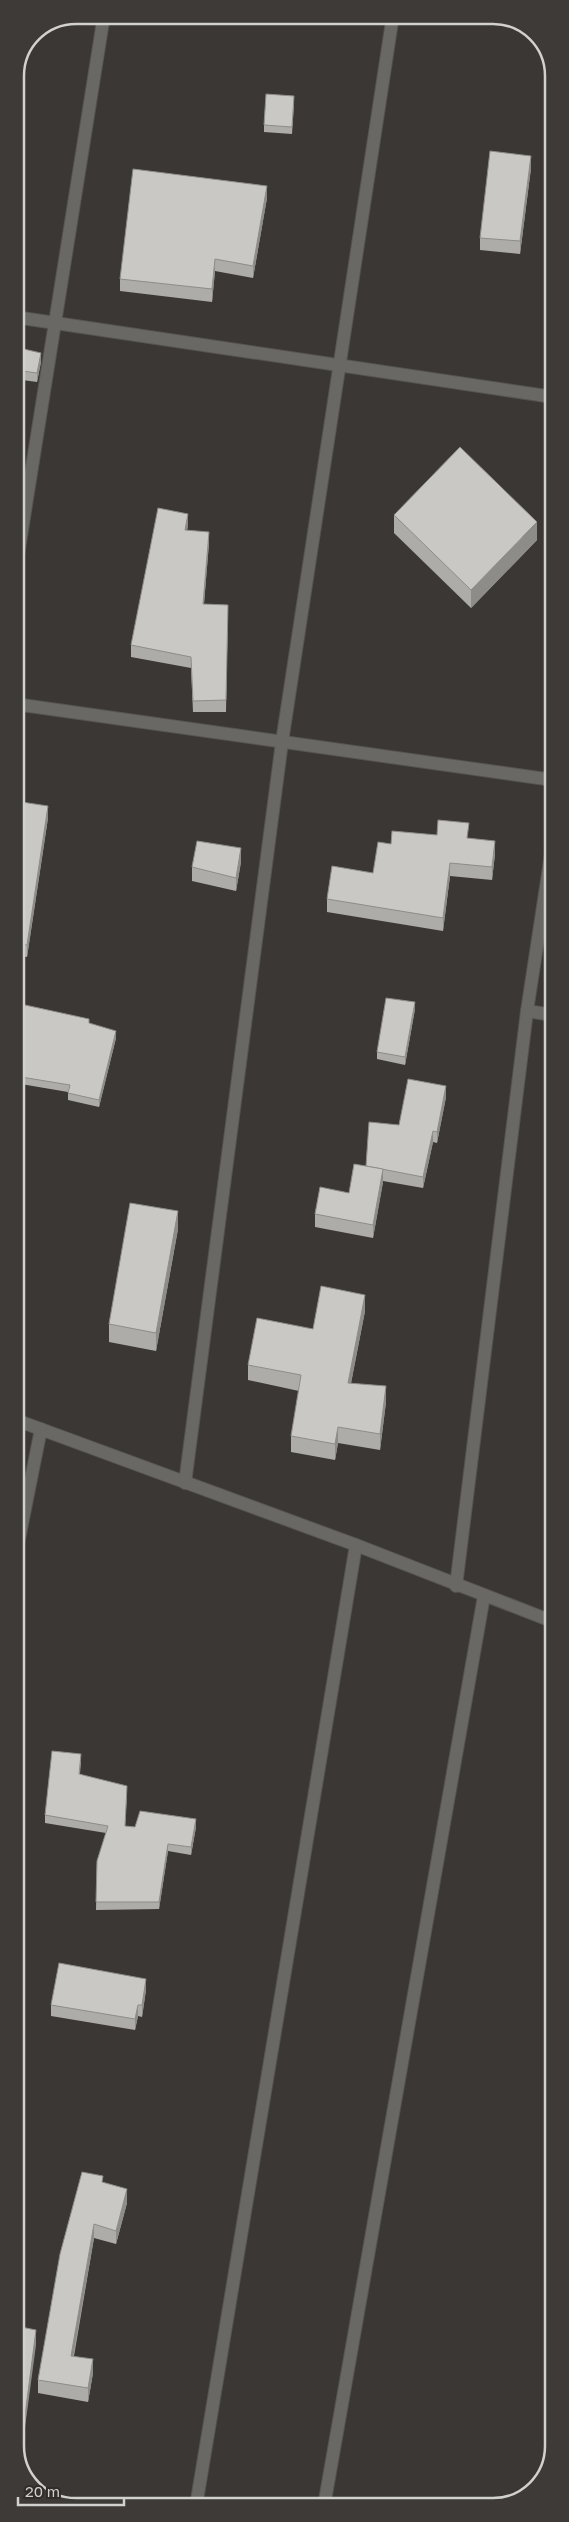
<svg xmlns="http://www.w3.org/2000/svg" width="569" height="2522" viewBox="0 0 569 2522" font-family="'Golos Text',sans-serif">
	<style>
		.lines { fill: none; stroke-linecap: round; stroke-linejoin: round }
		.minor-casing { stroke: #565452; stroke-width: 14 }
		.tertiary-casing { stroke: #565452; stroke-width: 14 }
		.minor { stroke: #6a6865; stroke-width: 12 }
		.tertiary { stroke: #6a6865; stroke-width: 12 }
		.wall { fill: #aeaca9 }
		.shaded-wall { fill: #8d8c89 }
		.building { fill: #cac8c4; stroke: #8d8c89 }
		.rim { fill: none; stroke: #d3d1cf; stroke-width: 2.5 }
	</style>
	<rect width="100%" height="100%" fill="#3a3735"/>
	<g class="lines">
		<!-- minor casing -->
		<g class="minor-casing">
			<g id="minor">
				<path d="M 15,317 L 553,397"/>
				<path d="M 15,574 L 104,15"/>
				<path d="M 15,704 L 553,780"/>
				<path d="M 527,1011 L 553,1015"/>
				<path d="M 185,1483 L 282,742 L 393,15"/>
				<path d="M 16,1554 L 41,1429"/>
				<path d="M 456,1586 L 527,1011 L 553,841"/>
				<path d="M 196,2506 L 356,1545"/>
				<path d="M 324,2506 L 484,1596"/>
			</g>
		</g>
		<!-- tertiary casing -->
		<g class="tertiary-casing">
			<path id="tertiary" d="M 16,1420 L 356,1545 L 554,1622"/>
		</g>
		<!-- minor -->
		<use href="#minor" class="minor"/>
		<!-- tertiary -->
		<use href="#tertiary" class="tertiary"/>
	</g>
	<!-- wall -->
	<g class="wall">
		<path d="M 478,15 L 501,15 L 525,27 L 478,21 Z"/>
		<path d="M 294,103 L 292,134 L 264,132 L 264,125 Z"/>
		<path d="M 531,168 L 520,254 L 480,250 L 480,238 Z"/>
		<path d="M 267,198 L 253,278 L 215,271 L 212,302 L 120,291 L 120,279 Z"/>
		<path d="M 15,347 L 41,362 L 37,382 L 15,379 Z"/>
		<path d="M 394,515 L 537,540 L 471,608 L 394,533 Z"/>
		<path d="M 188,525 L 187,530 L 209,543 L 204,604 L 228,605 L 226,712 L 193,712 L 191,668 L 131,657 L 131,645 Z"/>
		<path d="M 15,801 L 48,818 L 27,957 L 19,956 L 15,974 Z"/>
		<path d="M 469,838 L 495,854 L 492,880 L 450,876 L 443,931 L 327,912 L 327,899 L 373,873 L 391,844 Z"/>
		<path d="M 241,862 L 236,891 L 192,881 L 192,867 Z"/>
		<path d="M 415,1009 L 405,1065 L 377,1059 L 377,1052 Z"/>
		<path d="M 89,1023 L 116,1038 L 99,1107 L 68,1100 L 68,1092 L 15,1083 L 15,1063 Z"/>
		<path d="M 446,1097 L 437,1143 L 433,1142 L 423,1188 L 383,1181 L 373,1238 L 315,1227 L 315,1214 L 349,1193 L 366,1166 L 399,1125 Z"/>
		<path d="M 178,1229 L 156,1351 L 109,1342 L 109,1324 Z"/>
		<path d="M 365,1311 L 351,1383 L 386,1402 L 380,1450 L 338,1443 L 335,1460 L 291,1452 L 291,1436 L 299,1391 L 248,1380 L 248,1365 L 313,1329 Z"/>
		<path d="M 81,1761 L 80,1774 L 127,1794 L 125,1826 L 135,1827 L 196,1827 L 191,1855 L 168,1851 L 159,1909 L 96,1910 L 97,1861 L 106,1833 L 45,1823 L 45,1815 Z"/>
		<path d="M 146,1990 L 142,2017 L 138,2016 L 135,2030 L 51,2016 L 51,2005 Z"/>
		<path d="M 103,2182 L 127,2203 L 116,2244 L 94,2238 L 74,2356 L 93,2373 L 88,2402 L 38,2393 L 38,2380 Z"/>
	</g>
	<!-- shaded-wall -->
	<g class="shaded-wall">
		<path d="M 531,156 L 531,168 L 520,254 L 520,241 Z"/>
		<path d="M 267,186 L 267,198 L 253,278 L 253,266 Z"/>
		<path d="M 215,259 L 215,271 L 212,302 L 212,289 Z"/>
		<path d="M 41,353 L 41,362 L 37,382 L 37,373 Z"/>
		<path d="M 188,514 L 188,525 L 185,541 L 185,530 Z"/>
		<path d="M 537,522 L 537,540 L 471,608 L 471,590 Z"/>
		<path d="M 209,532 L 209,543 L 203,615 L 203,604 Z"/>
		<path d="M 48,806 L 48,818 L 27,957 L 27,945 Z"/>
		<path d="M 495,841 L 495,854 L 492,880 L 492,867 Z"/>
		<path d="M 241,848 L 241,862 L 236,891 L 236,878 Z"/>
		<path d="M 450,863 L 450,876 L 443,931 L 443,918 Z"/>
		<path d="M 19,944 L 19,956 L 15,974 L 15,962 Z"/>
		<path d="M 415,1002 L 415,1009 L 405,1065 L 405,1057 Z"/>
		<path d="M 116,1031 L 116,1038 L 99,1107 L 99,1100 Z"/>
		<path d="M 446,1086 L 446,1097 L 437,1143 L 437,1132 Z"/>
		<path d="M 433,1131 L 433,1142 L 423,1188 L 423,1177 Z"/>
		<path d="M 383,1169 L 383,1183 L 373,1238 L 373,1225 Z"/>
		<path d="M 178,1211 L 178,1229 L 156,1351 L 156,1333 Z"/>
		<path d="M 365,1295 L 365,1311 L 348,1399 L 348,1383 Z"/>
		<path d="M 386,1386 L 386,1402 L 380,1450 L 380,1434 Z"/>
		<path d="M 338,1427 L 338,1443 L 335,1460 L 335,1444 Z"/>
		<path d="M 196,1819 L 196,1827 L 191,1855 L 191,1847 Z"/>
		<path d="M 168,1844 L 168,1851 L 159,1909 L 159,1902 Z"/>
		<path d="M 146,1979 L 146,1990 L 142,2017 L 142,2005 Z"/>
		<path d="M 138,2005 L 138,2016 L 135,2030 L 135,2019 Z"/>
		<path d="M 23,2166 L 23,2173 L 16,2212 L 16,2204 Z"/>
		<path d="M 127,2189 L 127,2203 L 116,2244 L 116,2231 Z"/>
		<path d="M 94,2224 L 94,2238 L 71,2369 L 71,2356 Z"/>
		<path d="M 36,2330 L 36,2345 L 20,2465 L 19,2462 Z"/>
		<path d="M 93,2359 L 93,2373 L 88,2402 L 88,2388 Z"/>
	</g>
	<!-- building -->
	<g class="building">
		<path d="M 266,94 L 294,96 L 292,127 L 264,125 Z"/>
		<path d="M 490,151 L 531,156 L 520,241 L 480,238 Z"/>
		<path d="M 133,169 L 267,186 L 253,266 L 215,259 L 212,289 L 120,279 Z"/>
		<path d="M 15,347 L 41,353 L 37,373 L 15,370 Z"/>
		<path d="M 460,447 L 537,522 L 471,590 L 394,515 Z"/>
		<path d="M 158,508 L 188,514 L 185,530 L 209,532 L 203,604 L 228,605 L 226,700 L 193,701 L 191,657 L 131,645 Z"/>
		<path d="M 15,801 L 48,806 L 27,945 L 19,944 L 15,962 Z"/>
		<path d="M 438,820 L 469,823 L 467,838 L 495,841 L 492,867 L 450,863 L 443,918 L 327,899 L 332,866 L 373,873 L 378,842 L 391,844 L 392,831 L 437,835 Z"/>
		<path d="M 197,841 L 241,848 L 236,878 L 192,867 Z"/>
		<path d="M 386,998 L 415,1002 L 405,1057 L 377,1052 Z"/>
		<path d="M 25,1005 L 89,1019 L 89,1023 L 116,1031 L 99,1100 L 68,1093 L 70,1085 L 15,1076 L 15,1063 Z"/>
		<path d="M 408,1079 L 446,1086 L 437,1132 L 433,1131 L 423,1177 L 366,1166 L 369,1122 L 399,1125 Z"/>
		<path d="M 354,1164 L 383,1169 L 373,1225 L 315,1214 L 320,1187 L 349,1193 Z"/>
		<path d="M 130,1203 L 178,1211 L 156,1333 L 109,1324 Z"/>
		<path d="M 321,1286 L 365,1295 L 348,1383 L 386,1386 L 380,1434 L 338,1427 L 335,1444 L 291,1436 L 301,1375 L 248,1365 L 257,1318 L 313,1329 Z"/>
		<path d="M 52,1751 L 81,1754 L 79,1774 L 127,1786 L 125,1826 L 135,1827 L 140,1811 L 196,1819 L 191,1847 L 168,1844 L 159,1902 L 96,1902 L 97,1861 L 108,1826 L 45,1815 Z"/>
		<path d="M 59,1963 L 146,1979 L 142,2005 L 138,2005 L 135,2019 L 51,2005 Z"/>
		<path d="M 16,2165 L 23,2166 L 16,2204 Z"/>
		<path d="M 82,2172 L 103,2176 L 102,2182 L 127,2189 L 116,2231 L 94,2224 L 71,2356 L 93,2359 L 88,2388 L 38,2380 L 60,2254 Z"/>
		<path d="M 16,2326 L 36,2330 L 19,2462 L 16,2458 Z"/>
	</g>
	<!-- crop -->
	<path d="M0 0H569V2522H0ZM76 24H493A52 52 0 0 1 545 76V2446A52 52 0 0 1 493 2498H76A52 52 0 0 1 24 2446V76A52 52 0 0 1 76 24Z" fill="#3d3a37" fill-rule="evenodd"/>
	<path class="rim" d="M76 24H493A52 52 0 0 1 545 76V2446A52 52 0 0 1 493 2498H76A52 52 0 0 1 24 2446V76A52 52 0 0 1 76 24Z"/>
	<!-- scale -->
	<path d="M18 2497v8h106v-8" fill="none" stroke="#d3d1cf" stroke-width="2.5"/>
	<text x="25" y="2497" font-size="15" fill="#d3d1cf" stroke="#302d2a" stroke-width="4" paint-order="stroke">20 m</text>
</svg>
